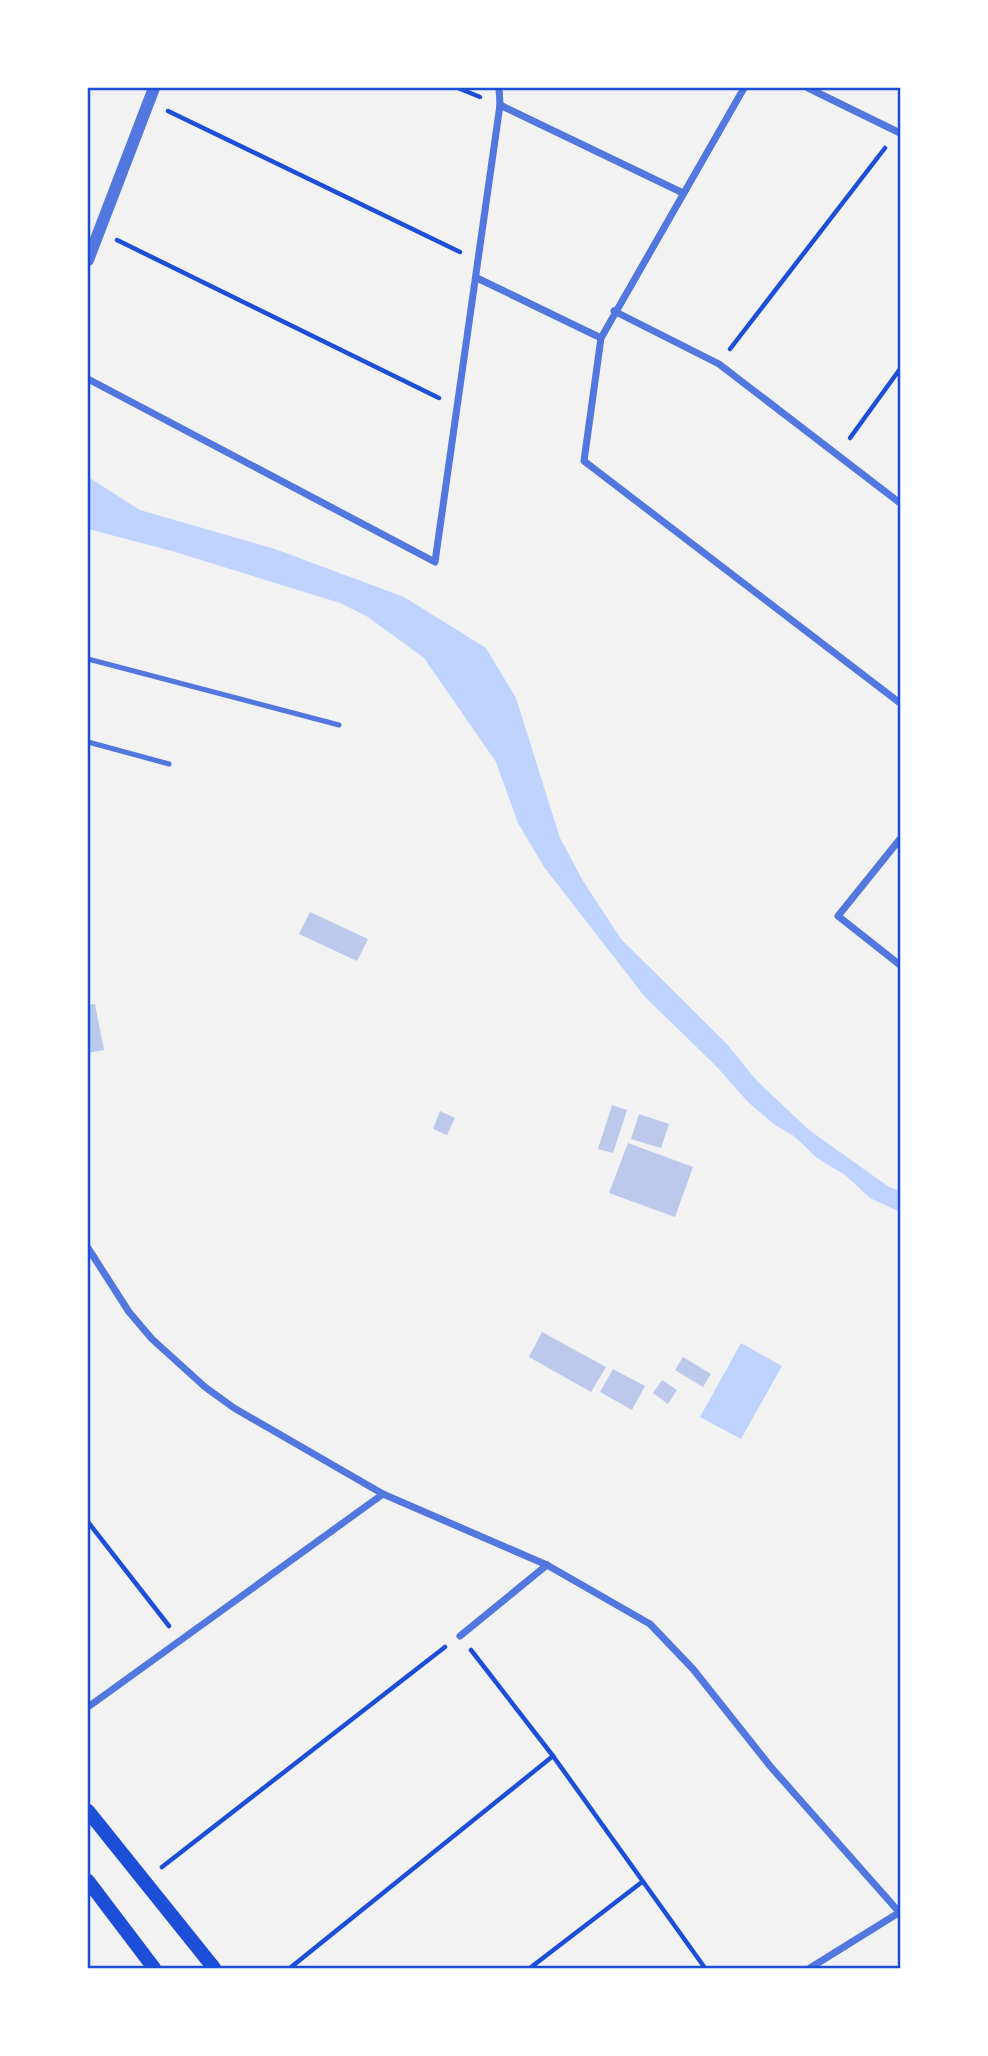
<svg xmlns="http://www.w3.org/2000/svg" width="988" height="2056" viewBox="0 0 988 2056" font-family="Helvetica,sans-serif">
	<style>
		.water { fill: #bfd3fe }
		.building { fill: #bdc9ec }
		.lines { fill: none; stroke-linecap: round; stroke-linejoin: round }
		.path { stroke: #1d4ed8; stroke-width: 4.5 }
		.service { stroke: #5277de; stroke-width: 5 }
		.minor { stroke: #5277de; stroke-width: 7 }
		.tertiary { stroke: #5277de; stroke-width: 12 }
		.secondary { stroke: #1d4ed8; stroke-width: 14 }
		.neatline { fill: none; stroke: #1d4ed8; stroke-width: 2.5 }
	</style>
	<rect width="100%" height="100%" fill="#f2f2f2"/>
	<!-- water -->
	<g class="water">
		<path d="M 88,477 L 140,510 L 275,549 L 404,597 L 486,648 L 516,698 L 560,838 L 583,881 L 621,939 L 727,1044 L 756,1080 L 809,1130 L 889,1187 L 900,1191 L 900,1212 L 870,1198 L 845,1175 L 817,1158 L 794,1136 L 775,1125 L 748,1102 L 717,1067 L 645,997 L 544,867 L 518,823 L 496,762 L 424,658 L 368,617 L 340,603 L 172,551 L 88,529 Z"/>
		<path d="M 741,1343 L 782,1366 L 741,1439 L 700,1417 Z"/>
	</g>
	<!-- building -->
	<g class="building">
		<path d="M 310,912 L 368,939 L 357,961 L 299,934 Z"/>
		<path d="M 95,1004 L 104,1050 L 88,1053 L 88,1005 Z"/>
		<path d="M 612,1105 L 627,1110 L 613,1153 L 598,1149 Z"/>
		<path d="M 440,1111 L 455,1118 L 447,1135 L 433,1129 Z"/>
		<path d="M 639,1114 L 669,1124 L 661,1148 L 631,1139 Z"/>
		<path d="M 628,1143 L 693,1167 L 675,1217 L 609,1193 Z"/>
		<path d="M 542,1332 L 606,1367 L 591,1392 L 529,1357 Z"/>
		<path d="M 683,1357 L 711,1374 L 703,1387 L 675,1370 Z"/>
		<path d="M 613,1369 L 645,1386 L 632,1410 L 600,1392 Z"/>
		<path d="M 662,1380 L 677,1390 L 668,1404 L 653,1393 Z"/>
	</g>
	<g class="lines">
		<!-- path -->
		<g class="path">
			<path d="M 458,88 L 480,97"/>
			<path d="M 168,111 L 460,252"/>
			<path d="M 117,240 L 439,398"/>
			<path d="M 730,349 L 885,148"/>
			<path d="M 850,438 L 900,369"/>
			<path d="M 88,1522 L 169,1626"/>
			<path d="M 471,1650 L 553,1756 L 705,1968"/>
			<path d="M 162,1867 L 445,1647"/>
			<path d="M 290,1968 L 553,1756"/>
			<path d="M 530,1968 L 642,1882"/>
		</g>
		<!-- service -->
		<g class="service">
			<path d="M 88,659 L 339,725"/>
			<path d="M 88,742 L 169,764"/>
		</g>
		<!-- minor -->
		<g class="minor">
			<path d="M 744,88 L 601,338 L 584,461 L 900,703"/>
			<path d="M 808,88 L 900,133"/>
			<path d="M 500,105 L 683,193"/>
			<path d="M 477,278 L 601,338"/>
			<path d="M 614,311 L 719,364 L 900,503"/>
			<path d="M 88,379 L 435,562 L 500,105 L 499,88"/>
			<path d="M 900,839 L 838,916 L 900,965"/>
			<path d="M 88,1248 L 129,1312 L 152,1339 L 205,1387 L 234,1408 L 383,1494 L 547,1565 L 650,1624 L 693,1669 L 770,1766 L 900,1913"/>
			<path d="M 460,1636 L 547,1565"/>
			<path d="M 88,1707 L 383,1494"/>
			<path d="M 810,1968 L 900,1912"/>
		</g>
		<!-- tertiary -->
		<path class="tertiary" d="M 88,260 L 154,88"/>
		<!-- secondary -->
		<g class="secondary">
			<path d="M 88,1811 L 214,1968"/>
			<path d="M 88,1881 L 154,1968"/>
		</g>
	</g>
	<!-- border -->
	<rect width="988" height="2056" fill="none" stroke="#ffffff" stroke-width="178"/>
	<rect x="89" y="89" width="810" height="1878" class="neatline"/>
</svg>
